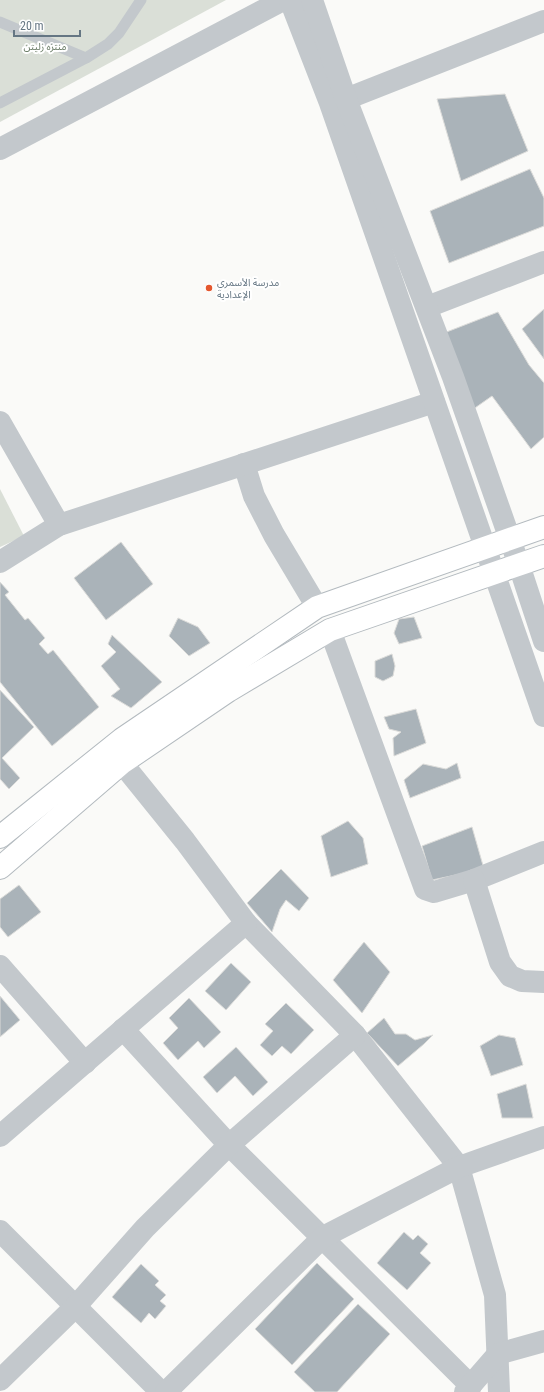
<svg xmlns="http://www.w3.org/2000/svg" width="544" height="1392" viewBox="0 0 544 1392" font-family="'Roboto Condensed','Noto Sans Arabic',sans-serif">
	<style>
		.green { fill: #dadfd7 }
		.building { fill: #aab3b9; stroke: #dcdcda }
		.lines { fill: none; stroke-linecap: round; stroke-linejoin: round }
		.secondary-casing { stroke: #b3babf; stroke-width: 24 }
		.service { stroke: #c3c8cc; stroke-width: 11 }
		.minor { stroke: #c3c8cc; stroke-width: 22 }
		.tertiary { stroke: #c3c8cc; stroke-width: 22 }
		.secondary { stroke: #fff; stroke-width: 22 }
		.poi-dot { fill: #e4572e; stroke: #fff; stroke-width: 1.5 }
		.labels { text-anchor: middle; stroke-width: 4; stroke-linejoin: round; paint-order: stroke }
		.park-label { font-size: 10px; fill: #687a64; stroke: #fff }
		.poi-label { font-size: 10px; fill: #657683; stroke: #fff; text-anchor: start }
	</style>
	<rect width="100%" height="100%" fill="#fafaf8"/>
	<!-- green -->
	<g class="green">
		<path d="M 0,0 L 226,0 L 0,122 Z"/>
		<path d="M 0,489 L 24,536 L 0,547 Z"/>
	</g>
	<!-- building -->
	<g class="building">
		<path d="M 505,94 L 528,151 L 461,181 L 437,99 Z"/>
		<path d="M 530,169 L 544,198 L 544,226 L 449,263 L 430,211 Z"/>
		<path d="M 544,309 L 544,359 L 522,329 Z"/>
		<path d="M 498,312 L 529,365 L 544,383 L 544,437 L 531,449 L 492,396 L 472,410 L 444,333 Z"/>
		<path d="M 121,542 L 153,584 L 106,620 L 74,578 Z"/>
		<path d="M 0,582 L 9,592 L 5,595 L 25,620 L 28,618 L 45,638 L 39,644 L 48,654 L 53,650 L 99,707 L 52,746 L 0,682 Z"/>
		<path d="M 414,617 L 422,638 L 399,644 L 394,633 L 399,619 Z"/>
		<path d="M 178,618 L 198,627 L 210,643 L 189,656 L 169,636 Z"/>
		<path d="M 112,635 L 162,682 L 131,708 L 111,696 L 120,689 L 101,666 L 116,652 L 108,644 Z"/>
		<path d="M 392,654 L 395,666 L 393,676 L 383,681 L 375,677 L 375,661 Z"/>
		<path d="M 0,690 L 34,727 L 2,758 L 20,778 L 9,789 L 0,779 Z"/>
		<path d="M 416,709 L 426,743 L 394,756 L 393,738 L 401,732 L 389,729 L 384,717 Z"/>
		<path d="M 457,763 L 461,778 L 410,798 L 404,780 L 423,764 L 446,769 Z"/>
		<path d="M 348,821 L 363,838 L 368,864 L 331,877 L 321,836 Z"/>
		<path d="M 472,827 L 484,869 L 432,880 L 422,846 Z"/>
		<path d="M 281,869 L 309,898 L 299,911 L 286,900 L 280,909 L 272,932 L 247,903 Z"/>
		<path d="M 19,885 L 41,912 L 8,937 L 0,927 L 0,899 Z"/>
		<path d="M 364,942 L 390,972 L 362,1013 L 333,980 Z"/>
		<path d="M 231,963 L 251,982 L 226,1010 L 205,991 Z"/>
		<path d="M 0,996 L 20,1020 L 0,1037 Z"/>
		<path d="M 189,998 L 221,1032 L 204,1048 L 198,1041 L 178,1060 L 163,1043 L 178,1028 L 169,1018 Z"/>
		<path d="M 286,1003 L 314,1030 L 291,1054 L 282,1046 L 272,1056 L 260,1045 L 273,1031 L 265,1024 Z"/>
		<path d="M 384,1018 L 395,1034 L 406,1034 L 415,1040 L 433,1035 L 424,1044 L 398,1066 L 367,1033 Z"/>
		<path d="M 499,1035 L 515,1038 L 523,1065 L 491,1076 L 480,1046 Z"/>
		<path d="M 236,1047 L 268,1082 L 253,1096 L 235,1076 L 217,1093 L 203,1077 Z"/>
		<path d="M 526,1084 L 533,1118 L 502,1118 L 497,1094 Z"/>
		<path d="M 404,1232 L 413,1240 L 418,1235 L 428,1244 L 420,1253 L 431,1263 L 407,1290 L 377,1263 Z"/>
		<path d="M 317,1263 L 354,1299 L 292,1365 L 255,1329 Z"/>
		<path d="M 141,1264 L 159,1281 L 155,1285 L 166,1295 L 160,1301 L 166,1306 L 155,1319 L 149,1313 L 141,1323 L 112,1297 Z"/>
		<path d="M 358,1304 L 390,1334 L 337,1392 L 315,1392 L 294,1372 Z"/>
	</g>
	<g class="lines">
		<!-- secondary casing -->
		<g class="secondary-casing">
			<g id="secondary">
				<path d="M 0,837 L 122,739 L 317,607 L 544,527"/>
				<path d="M 0,868 L 122,763 L 228,691 L 330,630 L 544,556"/>
			</g>
		</g>
		<!-- service -->
		<g class="service">
			<path d="M 0,22 L 86,58"/>
			<path d="M 0,103 L 86,58 L 108,44 L 119,33 L 141,0"/>
		</g>
		<!-- minor -->
		<g class="minor">
			<path d="M 346,99 L 544,21"/>
			<path d="M 0,149 L 283,0"/>
			<path d="M 427,307 L 544,262"/>
			<path d="M 0,422 L 59,525"/>
			<path d="M 244,464 L 254,496 L 274,535 L 317,607"/>
			<path d="M 0,562 L 59,525 L 434,402"/>
			<path d="M 330,630 L 425,889 L 434,892 L 474,880 L 544,852"/>
			<path d="M 122,763 L 185,841 L 246,923 L 355,1035 L 459,1167 L 495,1295 L 499,1392"/>
			<path d="M 474,880 L 500,962 L 510,976 L 522,981 L 544,982"/>
			<path d="M 0,966 L 85,1063"/>
			<path d="M 123,1029 L 229,1145 L 471,1386"/>
			<path d="M 0,1136 L 246,923"/>
			<path d="M 0,1231 L 161,1392"/>
			<path d="M 0,1380 L 75,1307 L 145,1228 L 229,1145 L 355,1035"/>
			<path d="M 166,1392 L 323,1237 L 459,1167 L 544,1137"/>
			<path d="M 465,1392 L 498,1354 L 544,1341"/>
		</g>
		<!-- tertiary -->
		<g class="tertiary">
			<path d="M 290,0 L 330,103 L 544,716"/>
			<path d="M 312,0 L 346,99 L 453,377 L 519,565 L 544,641"/>
		</g>
		<!-- secondary -->
		<use href="#secondary" class="secondary"/>
	</g>
	<!-- markers -->
	<circle class="poi-dot" cx="209" cy="288" r="4"/>
	<g class="labels">
		<!-- park labels -->
		<g class="park-label">
			<text x="45" y="50">منتزه زليتن</text>
		</g>
		<!-- poi labels -->
		<g class="poi-label">
			<text x="217" y="286">مدرسة الأسمري<tspan x="217" dy="12">الإعدادية</tspan></text>
		</g>
	</g>
	<!-- scale -->
	<path d="M14 30v6h66v-6" fill="none" stroke="#657683" stroke-width="2"/>
	<text x="20" y="30" font-size="12" fill="#657683" stroke="#ffffff" stroke-width="3" paint-order="stroke">20 m</text>
</svg>
